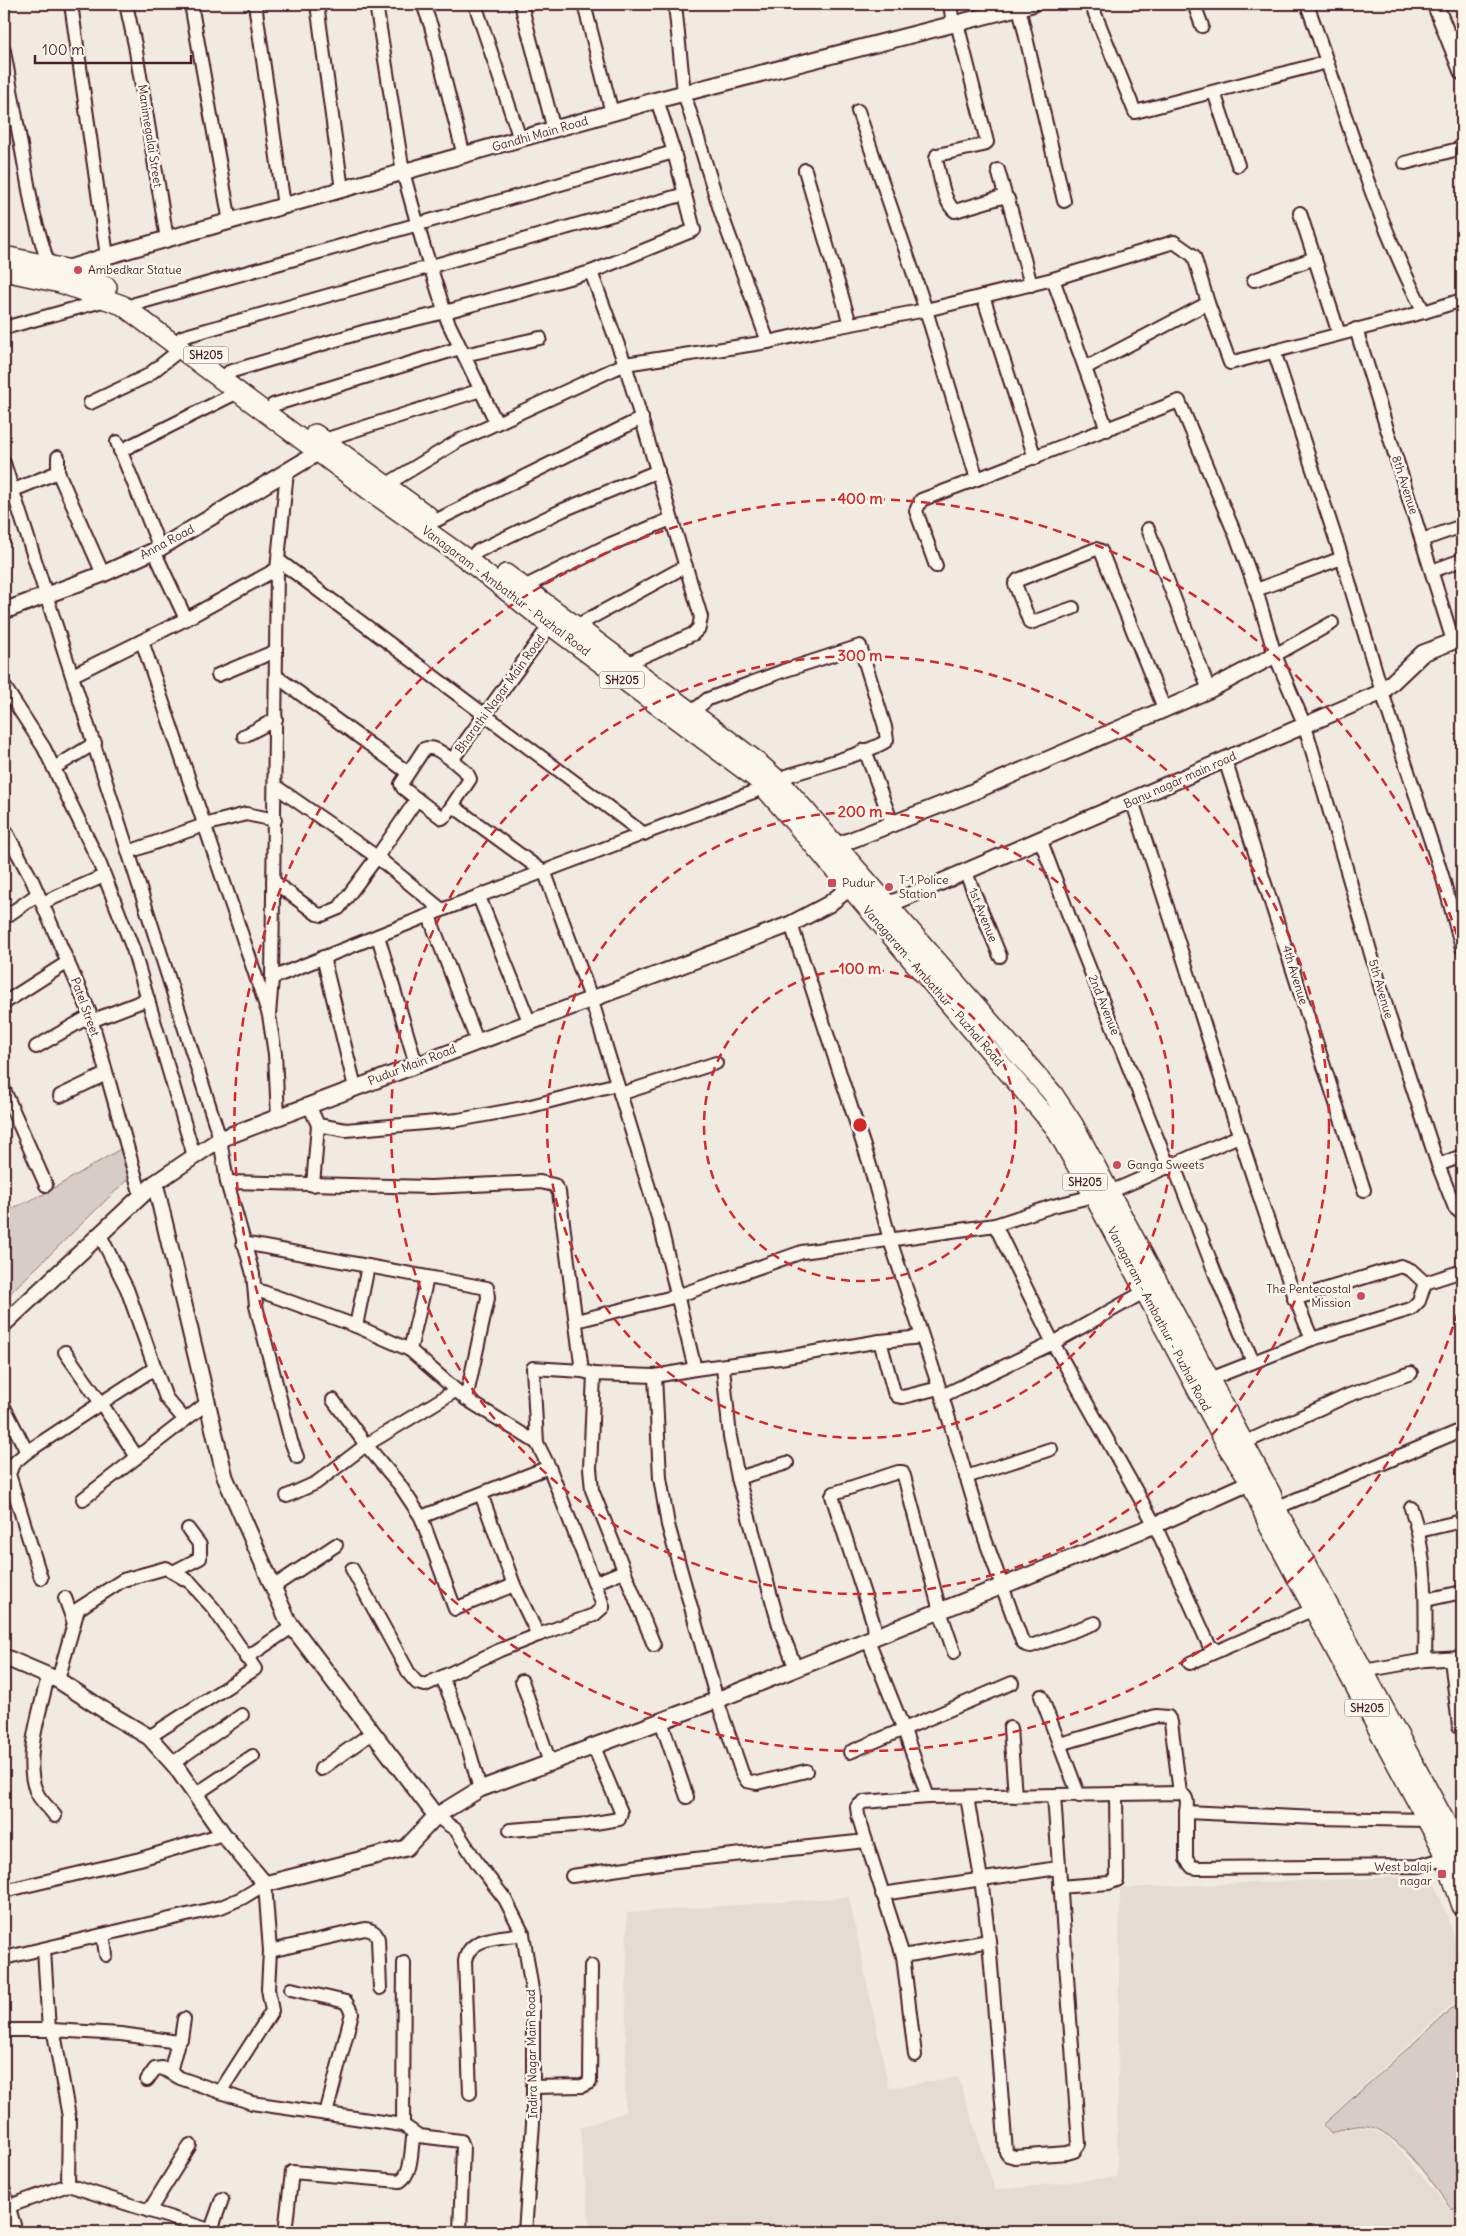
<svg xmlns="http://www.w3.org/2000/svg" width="1466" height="2236" viewBox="0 0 1466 2236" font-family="Delius,sans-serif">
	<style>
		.built { fill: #e4dbd2 }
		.green { fill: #d8ccc6; stroke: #917678 }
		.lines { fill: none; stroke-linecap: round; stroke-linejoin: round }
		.minor-casing { stroke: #4a1f2b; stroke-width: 16 }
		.tertiary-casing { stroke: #4a1f2b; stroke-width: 19 }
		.primary-casing { stroke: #4a1f2b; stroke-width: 22 }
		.minor { stroke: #fbf7ec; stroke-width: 12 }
		.tertiary { stroke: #fbf7ec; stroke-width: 15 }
		.primary { stroke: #fbf7ec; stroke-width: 19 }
		.ring { fill: none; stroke: #d62828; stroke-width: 2.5; stroke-dasharray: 9 6 }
		.poi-dot { fill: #d1495b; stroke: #fbf7ec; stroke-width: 2 }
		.labels { text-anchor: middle; stroke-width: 5; stroke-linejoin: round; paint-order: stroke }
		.shield { fill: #fbf7ec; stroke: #7f6065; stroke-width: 1 }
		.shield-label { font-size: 11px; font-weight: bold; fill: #4a1f2b }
		.street-label { font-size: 12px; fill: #4a1f2b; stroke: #fbf7ec }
		.poi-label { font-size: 12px; fill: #4a1f2b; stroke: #fbf7ec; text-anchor: start }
		.centre { fill: #d62828; stroke: #fbf7ec; stroke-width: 2.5 }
		.ring-label { font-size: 15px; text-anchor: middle; font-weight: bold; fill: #d62828; stroke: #fbf7ec; stroke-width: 5; stroke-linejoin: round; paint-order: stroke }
	</style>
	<rect width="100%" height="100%" fill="#f0eae0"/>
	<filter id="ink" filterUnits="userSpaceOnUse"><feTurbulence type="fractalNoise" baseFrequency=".02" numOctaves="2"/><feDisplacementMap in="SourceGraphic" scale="10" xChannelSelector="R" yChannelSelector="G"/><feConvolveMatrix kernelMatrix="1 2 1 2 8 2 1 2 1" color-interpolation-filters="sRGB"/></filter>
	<g filter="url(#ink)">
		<!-- built -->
		<path class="built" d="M 1432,1876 L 1462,1957 L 1462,1995 L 1321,2125 L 1330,2135 L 1354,2128 L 1372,2129 L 1388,2138 L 1402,2152 L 1451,2211 L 1462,2204 L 1462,2232 L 590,2232 L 580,2128 L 625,2112 L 627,1913 L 849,1897 L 889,2088 L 958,2077 L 995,2190 L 1117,2177 L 1120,1888 Z"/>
		<!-- green -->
		<g class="green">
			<path d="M 122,1148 L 131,1176 L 4,1299 L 4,1212 L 44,1194 Z"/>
			<path d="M 1462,1999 L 1462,2203 L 1452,2209 C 1432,2185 1403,2137 1372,2127 C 1358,2123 1343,2129 1331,2134 L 1323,2125 Z"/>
		</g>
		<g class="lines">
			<!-- minor casing -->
			<g class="minor-casing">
				<g id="minor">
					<path d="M 71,4 L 107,256"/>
					<path d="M 126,4 L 135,45 L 167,239"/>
					<path d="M 191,4 L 230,222"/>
					<path d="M 255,4 L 284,206"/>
					<path d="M 317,4 L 342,190"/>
					<path d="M 376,4 L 403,172 L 423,244 L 448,322 L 496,422"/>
					<path d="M 423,4 L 431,26 L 464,156"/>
					<path d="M 475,4 L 520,139"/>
					<path d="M 521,4 L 554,130"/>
					<path d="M 584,4 L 612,113"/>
					<path d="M 675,4 L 684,93 L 721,213 L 768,342"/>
					<path d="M 950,4 L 953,24"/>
					<path d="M 1091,4 L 1135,112 L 1327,62"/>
					<path d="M 1194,4 L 1202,26"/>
					<path d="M 1307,4 C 1344,107 1373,215 1424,312 L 1462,300"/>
					<path d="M 1019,7 L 1064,201"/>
					<path d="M 957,23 L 987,142 L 983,145 L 937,155 L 936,159 C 940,174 943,202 955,211 L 1002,197 L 1008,199 L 1031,285"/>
					<path d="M 1449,38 L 1462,33"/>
					<path d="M 4,51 L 33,212 L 48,264 L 47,270"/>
					<path d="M 1214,92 L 1238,165"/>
					<path d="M 858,111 L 926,310 L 977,479 L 1179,401 L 1238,541 L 1256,590 L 1275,655 L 1305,726 L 1389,1016 L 1438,1165 L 1455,1208 L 1462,1214"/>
					<path d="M 1405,163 L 1462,148"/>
					<path d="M 805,170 L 850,324"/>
					<path d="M 998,170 L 1006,198"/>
					<path d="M 1300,213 L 1339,334"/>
					<path d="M 591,272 L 625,364 L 701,617 L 699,628 L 693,634 L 626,664 L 624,668"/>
					<path d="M 1053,279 L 1085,368 L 1208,303"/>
					<path d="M 1254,280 L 1315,258"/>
					<path d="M 983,296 L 1035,458"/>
					<path d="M 135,304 L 674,152"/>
					<path d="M 4,328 L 106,300"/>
					<path d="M 1356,329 L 1453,641"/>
					<path d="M 182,337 L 685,194"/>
					<path d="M 1274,351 L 1342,558 L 1382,692 L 1442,875 L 1462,948"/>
					<path d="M 464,355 L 540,338"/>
					<path d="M 1085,368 L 1107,430"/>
					<path d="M 229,372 L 366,331 L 445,312 L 591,272 L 694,230 L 674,152 L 657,100"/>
					<path d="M 90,403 L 147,376 L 181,349"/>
					<path d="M 273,405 L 460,348"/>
					<path d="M 324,440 L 481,390"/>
					<path d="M 117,442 L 160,548"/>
					<path d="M 120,451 L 238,392"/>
					<path d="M 58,457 L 58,472 L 103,574"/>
					<path d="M 4,463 L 220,1139 L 227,1182 L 253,1274 L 256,1306 L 291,1441 L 297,1457"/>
					<path d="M 287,472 L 277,569 L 272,978 L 442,910 L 764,788"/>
					<path d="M 379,489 L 458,441 L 625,364 L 768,342 L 830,328 L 926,310 L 1053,279 L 1174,242 L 1194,256 L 1208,303 L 1230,363 L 1424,312"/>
					<path d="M 4,494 L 58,472"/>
					<path d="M 435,521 L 642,418"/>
					<path d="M 1148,529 L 1209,690"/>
					<path d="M 1422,540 L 1462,526"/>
					<path d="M 154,551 L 186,619"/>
					<path d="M 476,552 L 563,510 L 658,471"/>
					<path d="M 278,560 L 644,834"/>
					<path d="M 936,566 L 916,511 L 921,500 L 977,479"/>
					<path d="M 1432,571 L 1462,560"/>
					<path d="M 524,587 L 611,544 L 671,519"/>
					<path d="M 1256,590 L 1342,558"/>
					<path d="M 1073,608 L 1030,623 L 1015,584 L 1018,580 L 1096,549 L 1101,551 L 1164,708"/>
					<path d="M 576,626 L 686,566"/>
					<path d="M 142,641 L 269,1015"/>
					<path d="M 1275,655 L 1332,623"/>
					<path d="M 73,675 L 186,619 L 277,569"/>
					<path d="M 218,675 L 276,651"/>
					<path d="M 276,676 L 407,772"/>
					<path d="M 4,686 L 44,748 L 99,862 L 133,949 L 194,1156"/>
					<path d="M 686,717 L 708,699 L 783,671 L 860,646 L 885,727 L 887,740 C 876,751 796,773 776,779"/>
					<path d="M 244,736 L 276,719"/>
					<path d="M 865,750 L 892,823"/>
					<path d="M 1225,760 L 1364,1190"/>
					<path d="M 54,768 L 95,743"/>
					<path d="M 275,786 L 377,857 L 442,910"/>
					<path d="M 417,799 L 403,788 L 401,784 L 424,749 C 435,745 443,754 452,760"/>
					<path d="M 1132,801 C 1176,928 1213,1058 1256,1186 C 1274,1238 1290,1289 1312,1339"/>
					<path d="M 453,806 L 545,873 L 591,998 L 660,1224 L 695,1369"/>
					<path d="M 4,828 L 32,880 L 89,1011 L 141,1196"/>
					<path d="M 1041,841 L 1073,927 L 1169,1168"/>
					<path d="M 129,852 L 204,825 L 246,814 L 275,820"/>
					<path d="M 966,873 L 1000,956"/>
					<path d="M 273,881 L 317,914 L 322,915 L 339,908 L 377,857 L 417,799 L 442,818 L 446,815 L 470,779 L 467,773 L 452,760 L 550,625"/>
					<path d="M 479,897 L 529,1021"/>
					<path d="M 42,903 L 104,876"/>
					<path d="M 429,916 L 477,1041"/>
					<path d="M 4,918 L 38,894"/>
					<path d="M 791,924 L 869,1162 L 890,1240 L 942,1396 L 985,1539 L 1022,1641 L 1026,1645 L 1031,1646 L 1095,1623"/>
					<path d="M 378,936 L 416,1064"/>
					<path d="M 323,957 L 355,1087"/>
					<path d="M 272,978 L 269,1015 L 275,1054 L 278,1117"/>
					<path d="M 4,1003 L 68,962"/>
					<path d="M 91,1021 L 148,999"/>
					<path d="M 36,1047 L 90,1016"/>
					<path d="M 4,1090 L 46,1185"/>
					<path d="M 620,1094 L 716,1063"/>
					<path d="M 60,1096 L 106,1074"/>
					<path d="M 309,1105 L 318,1125 L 346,1130 L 458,1120 L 523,1108 L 617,1084"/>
					<path d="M 1438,1165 L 1462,1156"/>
					<path d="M 1174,1166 L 1215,1273 L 1253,1362"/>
					<path d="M 227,1182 L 431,1187 L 540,1182 L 554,1185 L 559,1192 L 582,1371"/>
					<path d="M 313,1185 L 318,1125"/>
					<path d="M 995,1225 L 1053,1206 L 1110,1192 L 1239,1136"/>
					<path d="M 100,1235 L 127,1289 L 155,1368 L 101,1403 L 137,1457"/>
					<path d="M 243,1243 L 487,1288 L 488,1298 L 466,1399"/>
					<path d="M 1425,1283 L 1462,1271"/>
					<path d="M 255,1289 L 356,1326 L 410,1350 L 466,1399 L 537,1443 L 533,1368 L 582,1371 L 594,1374 L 655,1376 L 695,1369 L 780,1358 L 880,1341 L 922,1337"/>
					<path d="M 576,1321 L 677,1296 L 802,1252 L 995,1225 L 1053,1343 L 1155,1525 L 1209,1645 L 1216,1650"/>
					<path d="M 356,1326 L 368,1266"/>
					<path d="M 880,1341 L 894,1392 L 897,1396 L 903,1397 L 939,1388"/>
					<path d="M 410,1350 L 427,1278"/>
					<path d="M 723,1367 L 730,1437 L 738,1478 L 779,1625 L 796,1669"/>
					<path d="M 155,1368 L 166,1398 L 185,1420"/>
					<path d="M 594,1374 L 590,1468 L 592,1490 L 654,1645"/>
					<path d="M 655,1376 L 660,1478 L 668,1525 L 717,1700 L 742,1773 L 747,1781 L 757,1783 L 806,1771"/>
					<path d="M 1210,1379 L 1312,1339 L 1411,1309 L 1419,1301 L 1425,1283 L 1411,1270 L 1401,1266 L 1294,1299"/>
					<path d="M 942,1396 L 1053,1343 L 1144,1292"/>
					<path d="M 333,1400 L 366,1445 L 399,1484 L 421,1517 L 455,1609 L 514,1585"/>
					<path d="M 4,1407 L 27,1452 L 13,1464 L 9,1474 L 41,1578"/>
					<path d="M 1244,1443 L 1349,1395 L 1411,1373"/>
					<path d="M 27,1452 L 101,1403 L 65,1352"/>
					<path d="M 966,1477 L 1051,1449"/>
					<path d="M 738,1478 L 787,1463"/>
					<path d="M 481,1494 L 514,1585 L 538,1635 L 594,1615 L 603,1607 L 601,1600 L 549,1467"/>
					<path d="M 287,1496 L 316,1483 L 366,1445 L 455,1391"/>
					<path d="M 83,1499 L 207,1403"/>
					<path d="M 1411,1508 C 1428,1557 1426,1608 1425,1660"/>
					<path d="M 1271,1510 L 1462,1430"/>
					<path d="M 421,1517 L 549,1467 L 537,1443"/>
					<path d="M 1419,1531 L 1462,1521"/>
					<path d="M 352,1569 L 410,1675 L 417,1683 L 425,1685 L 500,1650 L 538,1635"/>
					<path d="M 173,1572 L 200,1558 L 200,1545 L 188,1529"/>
					<path d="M 594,1583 L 624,1571"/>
					<path d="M 273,1587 L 336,1545"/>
					<path d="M 65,1598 L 74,1623"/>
					<path d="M 1426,1600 L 1462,1592"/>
					<path d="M 875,1637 L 874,1625 L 832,1496 L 834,1493 L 898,1472 L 902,1472 L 904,1476 L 940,1611 L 954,1652"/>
					<path d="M 246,1658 L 292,1627"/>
					<path d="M 1451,1659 L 1459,1726"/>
					<path d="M 1190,1663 L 1314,1609"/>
					<path d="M 1358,1672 L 1425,1660 L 1462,1658"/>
					<path d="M 48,1676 C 41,1709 21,1764 38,1795 C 42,1802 50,1809 55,1816"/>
					<path d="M 442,1677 L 463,1729 L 480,1789"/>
					<path d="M 58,1680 L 78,1609 L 123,1580 L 166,1568 L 190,1582 L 214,1609 L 255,1669 L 149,1737"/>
					<path d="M 522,1681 L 550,1763"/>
					<path d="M 1041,1696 L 1079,1796"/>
					<path d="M 661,1721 L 687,1797"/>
					<path d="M 1010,1728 L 1015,1796"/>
					<path d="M 1060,1744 L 1156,1716 L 1168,1717 L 1171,1722 L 1180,1793"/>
					<path d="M 850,1752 L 1012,1683"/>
					<path d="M 173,1763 L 242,1715"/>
					<path d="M 321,1769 L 373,1732"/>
					<path d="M 196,1794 L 253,1756"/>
					<path d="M 928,1797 L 1180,1793 C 1189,1797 1187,1804 1186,1812 L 1317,1818 L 1427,1820"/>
					<path d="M 967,1797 L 981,1879 L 989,1941 L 1006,2152 L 1008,2155 L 1015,2157 L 1067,2153 L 1074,2151 L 1079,2144 L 1054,1796"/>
					<path d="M 1186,1812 L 1186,1859 L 1192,1867 L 1198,1868 L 1419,1866 L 1453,1856"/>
					<path d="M 436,1816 L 456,1830 L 478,1864 L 505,1899 L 523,1934 L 533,1996 L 533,2123 L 525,2232"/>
					<path d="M 510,1830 L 589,1824 L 619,1819 L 621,1812 L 594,1747"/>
					<path d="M 866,1841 L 903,1956 L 915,2055"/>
					<path d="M 572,1876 L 667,1862 L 866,1841 L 858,1815 L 857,1807 L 863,1802 L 928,1797 L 904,1730 L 868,1640"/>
					<path d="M 1060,1887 L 1109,1883 L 1117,1880 L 1116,1795"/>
					<path d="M 4,1891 L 140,1859 L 223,1834"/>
					<path d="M 882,1894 L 1058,1868"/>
					<path d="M 103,1935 L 106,1955"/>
					<path d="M 44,1950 L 49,2030"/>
					<path d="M 270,1951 L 365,1929 C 372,1930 376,1932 378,1939 L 380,1988"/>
					<path d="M 903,1956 L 989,1941"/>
					<path d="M 4,1958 L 221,1907 L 242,1898 L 265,1884 L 270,1951 L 268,1989 L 272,2011 L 220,2092"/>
					<path d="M 291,1989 L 346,2002 L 352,2013 L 326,2114"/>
					<path d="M 4,2030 L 52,2030 L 54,2033 L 69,2117 L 68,2185"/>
					<path d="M 52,2030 L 121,2034 L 178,2042"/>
					<path d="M 170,2072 L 178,2042 L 181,2039 L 184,2019"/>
					<path d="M 147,2080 L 155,2069 L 162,2068 L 180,2078 L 252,2103 L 403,2125 L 419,2136 L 461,2141 L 463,2146 L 460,2232"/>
					<path d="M 533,2087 L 582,2086 L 590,2082 L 591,1966"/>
					<path d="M 470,2093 L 465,1961 C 469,1936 501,1938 523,1934"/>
					<path d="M 403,2125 L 404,1963"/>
					<path d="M 4,2191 L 16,2232"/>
					<path d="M 4,2208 L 68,2185 L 216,2232"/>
					<path d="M 149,2211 L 190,2145"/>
					<path d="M 211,2230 L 222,2199"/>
					<path d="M 285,2232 L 292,2172 L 400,2181 C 412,2174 411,2151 413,2138 L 419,2136"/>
				</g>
			</g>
			<!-- tertiary casing -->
			<g class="tertiary-casing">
				<g id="tertiary">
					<path d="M 1435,4 L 1462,72"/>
					<path d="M 63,274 L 66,269 L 107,256 L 657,100 L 1032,4"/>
					<path d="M 4,611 L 103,574 L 160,548 L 319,452"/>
					<path d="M 836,846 L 963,796 L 1209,690 L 1275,655"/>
					<path d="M 888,905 L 1382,692 L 1423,653 L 1462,638"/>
					<path d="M 155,1183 L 225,1477 L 288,1621 L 436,1816 L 480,1789 L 717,1700 L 1155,1525 L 1251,1482"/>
					<path d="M 4,1324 L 155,1183 L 220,1139 L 791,924 L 829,904 L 858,881"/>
					<path d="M 4,1657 L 58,1680 L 110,1714 L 149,1737 L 176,1767 L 223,1834 L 265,1884 L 406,1848 L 436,1816"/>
				</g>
			</g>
			<!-- primary casing -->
			<g class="primary-casing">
				<g id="primary">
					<path d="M 4,256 L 66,269 L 107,287"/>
					<path d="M 4,271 L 60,283 L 122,305 L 373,493 L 465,558 L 550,625 L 758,780 L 1054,1126 L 1094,1196 L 1229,1449 L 1251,1482 L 1269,1526 L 1442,1848 L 1462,1906"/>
					<path d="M 315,434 L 428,516"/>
					<path d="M 506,574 L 755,760 L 783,785 L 1053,1094 L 1073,1124 L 1271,1494 L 1280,1516 L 1456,1842 L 1462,1859"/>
				</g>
			</g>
			<!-- minor -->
			<use href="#minor" class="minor"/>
			<!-- tertiary -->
			<use href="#tertiary" class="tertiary"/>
			<!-- primary -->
			<use href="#primary" class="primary"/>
		</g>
	</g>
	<!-- distance rings -->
	<g class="ring">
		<circle cx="860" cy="1125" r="156"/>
		<circle cx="860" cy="1125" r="313"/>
		<circle cx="860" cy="1125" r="469"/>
		<path d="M1462 1298A626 626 0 1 1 1462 952"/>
	</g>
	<!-- markers -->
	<g class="poi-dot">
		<circle cx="78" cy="270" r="5"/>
		<rect x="827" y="878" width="10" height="10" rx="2.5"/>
		<circle cx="889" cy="887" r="5"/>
		<circle cx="1117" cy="1165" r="5"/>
		<circle cx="1361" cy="1296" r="5"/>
		<rect x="1437" y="1869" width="10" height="10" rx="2.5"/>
	</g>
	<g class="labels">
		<!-- shield labels -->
		<g class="shield">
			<rect x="183.5" y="346.5" width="45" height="17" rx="4"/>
			<rect x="599.5" y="671.5" width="45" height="17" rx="4"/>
			<rect x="1062.5" y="1173.5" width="45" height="17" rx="4"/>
			<rect x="1344.5" y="1699.5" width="45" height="17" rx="4"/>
		</g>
		<g class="shield-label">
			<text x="206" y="359">SH205</text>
			<text x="622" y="684">SH205</text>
			<text x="1085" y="1186">SH205</text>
			<text x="1367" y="1712">SH205</text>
		</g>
		<!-- street labels -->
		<g class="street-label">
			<text transform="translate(540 134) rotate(-16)" y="4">Gandhi Main Road</text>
			<text transform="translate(150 136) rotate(81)" y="4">Manimegalai Street</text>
			<text transform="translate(1405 485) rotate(72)" y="4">8th Avenue</text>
			<text transform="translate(167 542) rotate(-28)" y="4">Anna Road</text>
			<text transform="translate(506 591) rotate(37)" y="4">Vanagaram - Ambathur - Puzhal Road</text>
			<text transform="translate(500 694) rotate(-54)" y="4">Bharathi Nagar Main Road</text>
			<text transform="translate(1180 780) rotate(-24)" y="4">Banu nagar main road</text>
			<text transform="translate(983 915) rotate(68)" y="4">1st Avenue</text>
			<text transform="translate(1295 975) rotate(73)" y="4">4th Avenue</text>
			<text transform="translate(933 986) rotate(49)" y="4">Vanagaram - Ambathur - Puzhal Road</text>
			<text transform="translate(1381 989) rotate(74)" y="4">5th Avenue</text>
			<text transform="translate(1104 1005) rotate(68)" y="4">2nd Avenue</text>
			<text transform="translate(85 1007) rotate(70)" y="4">Patel Street</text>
			<text transform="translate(412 1065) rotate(-21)" y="4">Pudur Main Road</text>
			<text transform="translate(1159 1319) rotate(62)" y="4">Vanagaram - Ambathur - Puzhal Road</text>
			<text transform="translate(532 2054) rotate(-91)" y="4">Indira Nagar Main Road</text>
		</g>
		<!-- poi labels -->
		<g class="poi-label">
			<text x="88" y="274">Ambedkar Statue</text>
			<text x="899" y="884">T-1 Police<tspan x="899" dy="14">Station</tspan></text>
			<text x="842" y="887">Pudur</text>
			<text x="1127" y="1169">Ganga Sweets</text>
			<text x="1351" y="1293" text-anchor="end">The Pentecostal<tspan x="1351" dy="14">Mission</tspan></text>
			<text x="1432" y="1871" text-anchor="end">West balaji<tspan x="1432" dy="14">nagar</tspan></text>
		</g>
	</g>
	<circle cx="860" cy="1125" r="8" class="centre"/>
	<g class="ring-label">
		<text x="860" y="504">400 m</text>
		<text x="860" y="661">300 m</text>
		<text x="860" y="817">200 m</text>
		<text x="860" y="974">100 m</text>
	</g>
	<!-- margin -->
	<rect width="1466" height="2236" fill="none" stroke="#fbf7ec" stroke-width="20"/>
	<rect x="10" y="10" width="1446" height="2216" fill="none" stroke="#4a1f2b" stroke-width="2" filter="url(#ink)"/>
	<!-- scale -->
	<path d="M35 55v8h156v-8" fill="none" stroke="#4a1f2b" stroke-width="2.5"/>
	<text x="42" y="55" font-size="15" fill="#4a1f2b" stroke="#fbf7ec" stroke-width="4" paint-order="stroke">100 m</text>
</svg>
